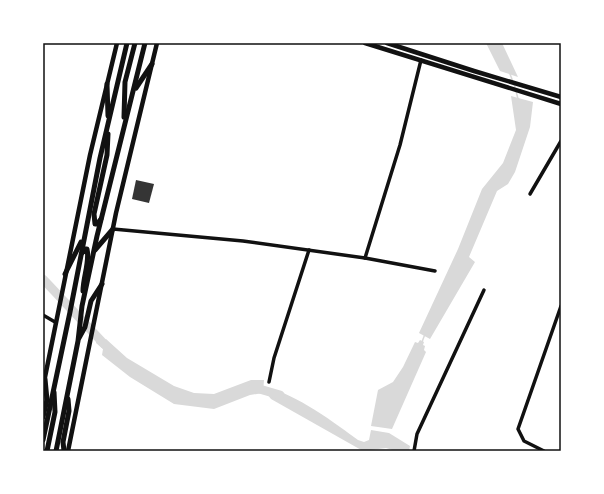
<svg xmlns="http://www.w3.org/2000/svg" width="604" height="494" viewBox="0 0 604 494" font-family="'Asap Condensed',sans-serif">
	<style>
		.water { fill: #d9d9d9 }
		.lines { fill: none; stroke-linecap: round; stroke-linejoin: round }
		.stream { stroke: #d9d9d9; stroke-width: 1.5 }
		.river { stroke: #d9d9d9; stroke-width: 9 }
		.building { fill: #353535 }
		.minor { stroke: #111; stroke-width: 3.5 }
		.secondary { stroke: #111; stroke-width: 4.5 }
		.primary { stroke: #111; stroke-width: 5 }
		.neatline { fill: none; stroke: #111; stroke-width: 1.5 }
	</style>
	<rect width="100%" height="100%" fill="#fff"/>
	<!-- water -->
	<g class="water">
		<path d="M 486,43 L 502,43 L 518,77 L 500,71 Z"/>
		<path d="M 511,96 L 533,102 L 530,127 L 515,172 L 508,184 L 497,191 L 469,257 L 475,262 L 430,339 L 419,333 L 458,249 L 482,189 L 503,163 L 516,130 Z"/>
		<path d="M 97,335 L 103,341 L 106,339 L 127,358 L 174,386 L 194,393 L 214,394 L 251,380 L 264,380 L 263,393 L 250,395 L 214,409 L 174,404 L 130,377 L 102,355 L 103,349 L 96,343 Z"/>
		<path d="M 420,340 L 424,342 L 423,345 L 425,346 L 424,350 L 426,352 L 392,429 L 371,426 L 378,390 L 393,382 L 403,367 L 415,342 L 418,343 Z"/>
		<path d="M 269,389 C 293,392 338,425 358,440 L 364,442 L 369,440 L 371,430 L 389,433 L 410,446 L 409,451 L 396,451 L 386,448 L 363,451 L 271,399 L 267,394 Z"/>
	</g>
	<g class="lines">
		<!-- stream -->
		<g class="stream">
			<path d="M 510,74 L 515,87"/>
			<path d="M 516,91 L 518,99"/>
			<path d="M 422,342 L 425,334"/>
		</g>
		<!-- river -->
		<g class="river">
			<path d="M 43,279 L 105,345"/>
			<path d="M 252,389 L 256,388 L 280,395"/>
		</g>
	</g>
	<!-- building -->
	<path class="building" d="M 136,180 L 154,184 L 149,203 L 132,199 Z"/>
	<g class="lines">
		<!-- minor -->
		<g class="minor">
			<path d="M 530,194 L 561,141"/>
			<path d="M 113,229 L 243,241 L 365,258 L 435,271"/>
			<path d="M 365,258 L 400,145 L 421,60"/>
			<path d="M 43,315 L 55,322"/>
			<path d="M 269,382 L 274,358 L 309,250"/>
			<path d="M 414,451 L 417,434 L 484,290"/>
			<path d="M 544,451 L 524,441 L 518,429 L 561,306"/>
		</g>
		<!-- secondary -->
		<g class="secondary">
			<path d="M 365,43 L 561,104"/>
			<path d="M 387,43 L 474,71 L 561,97"/>
			<path d="M 43,387 L 90,155 L 117,43"/>
			<path d="M 68,451 L 116,213 L 157,43"/>
		</g>
		<!-- primary -->
		<g class="primary">
			<path d="M 107,84 L 108,116"/>
			<path d="M 136,88 L 152,64"/>
			<path d="M 124,117 L 125,82 L 135,43"/>
			<path d="M 101,219 L 97,224 L 95,224 L 94,214 L 107,155 L 108,134"/>
			<path d="M 95,250 L 113,229"/>
			<path d="M 82,253 L 85,249 L 87,249 C 90,262 83,277 83,291"/>
			<path d="M 65,274 L 81,242"/>
			<path d="M 79,338 L 85,327 L 91,301 L 102,284"/>
			<path d="M 43,417 L 47,400 L 45,379"/>
			<path d="M 43,440 L 70,312 L 100,158 L 127,43"/>
			<path d="M 47,451 L 55,412 L 54,392"/>
			<path d="M 56,451 L 78,341 L 82,306 L 97,236 L 145,43"/>
			<path d="M 64,451 L 63,442 L 69,411 L 68,399"/>
		</g>
	</g>
	<!-- border -->
	<rect width="604" height="494" fill="none" stroke="#ffffff" stroke-width="88"/>
	<rect x="44" y="44" width="516" height="406" class="neatline"/>
</svg>
